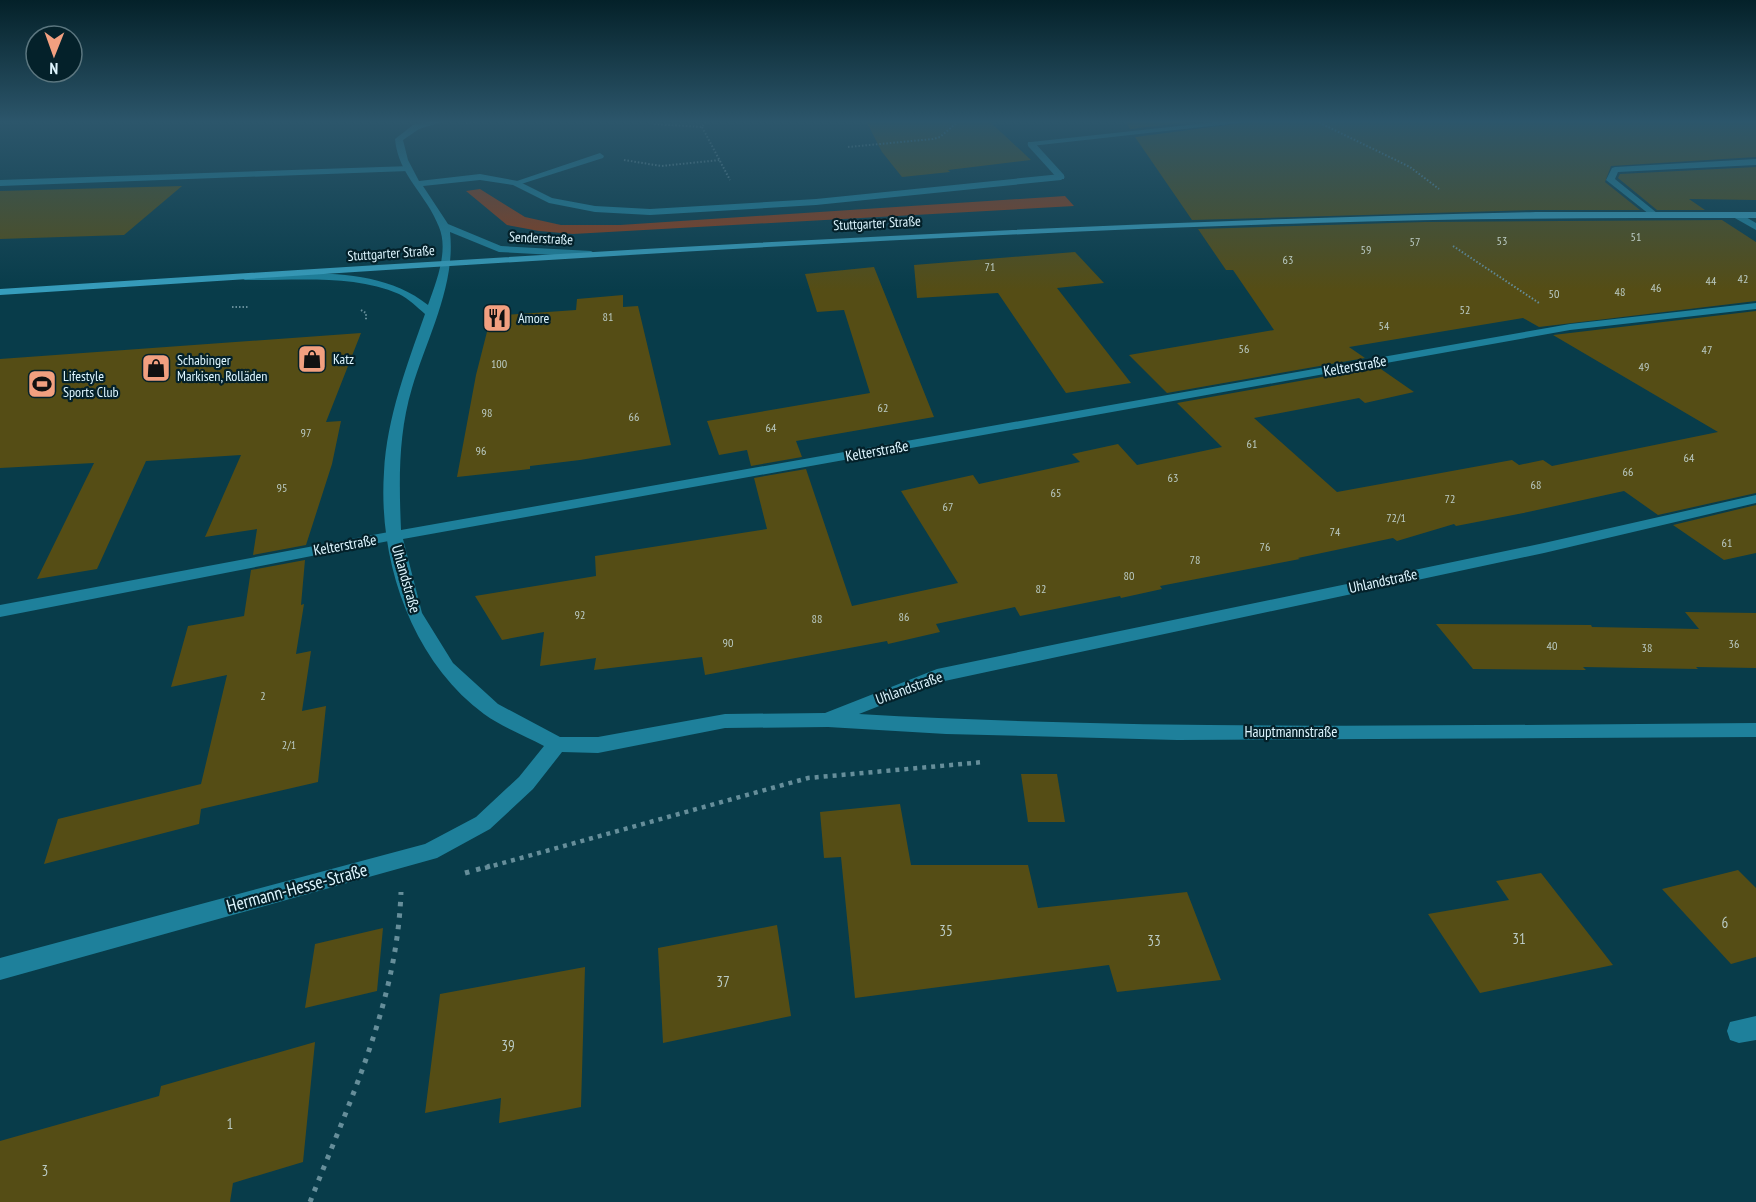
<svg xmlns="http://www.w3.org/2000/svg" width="1756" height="1202" viewBox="0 0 1756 1202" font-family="'PT Sans Narrow',sans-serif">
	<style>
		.green { fill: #903b15 }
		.building { fill: #554d15 }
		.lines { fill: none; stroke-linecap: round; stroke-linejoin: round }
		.path-far2 { stroke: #668e9a; stroke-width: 2; stroke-dasharray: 1.5 2; stroke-linecap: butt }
		.path-far1 { stroke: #668e9a; stroke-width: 4.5; stroke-dasharray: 4 5; stroke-linecap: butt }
		.path { stroke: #668e9a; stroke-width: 5; stroke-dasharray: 4.5 7; stroke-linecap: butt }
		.service { fill: #1e809b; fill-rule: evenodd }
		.minor { fill: #1e809b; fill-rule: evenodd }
		.primary { fill: #369dbc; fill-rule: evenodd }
		.labels { text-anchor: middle; stroke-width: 4.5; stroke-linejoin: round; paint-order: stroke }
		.number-label { font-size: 12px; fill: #bbcbc4 }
		.far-street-label { font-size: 14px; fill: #ddf5fe; stroke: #04212a }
		.far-poi-label { font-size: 14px; fill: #ddf5fe; stroke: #04212a; text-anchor: start }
		.street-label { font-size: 15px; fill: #ddf5fe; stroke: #04212a }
		.near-number-label { font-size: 15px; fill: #bbcbc4 }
		.near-street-label { font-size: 18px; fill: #ddf5fe; stroke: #04212a }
	</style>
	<rect width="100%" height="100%" fill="#083c4a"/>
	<!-- green -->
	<path class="green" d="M 480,189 L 525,217 L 561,225 L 620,225 L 1065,196 L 1074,206 L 573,234 L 539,231 L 507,225 L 466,191 Z"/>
	<!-- building -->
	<g class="building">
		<path d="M 866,121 L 989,121 L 1031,160 L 948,170 L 950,172 L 902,177 L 882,152 Z"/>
		<path d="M 1125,121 L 1200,121 L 1130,129 Z"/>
		<path d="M 1258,121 L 1756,121 L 1756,157 L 1611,166 L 1605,182 L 1640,210 L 1536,210 L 1192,220 L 1135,137 Z"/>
		<path d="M 1756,167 L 1756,200 L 1689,199 L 1705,210 L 1657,210 L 1618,178 L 1620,174 Z"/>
		<path d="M 182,186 L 124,235 L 0,239 L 0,191 Z"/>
		<path d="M 1722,220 L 1756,242 L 1756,301 L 1539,327 L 1523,318 L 1349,347 L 1365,358 L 1167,393 L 1129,355 L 1274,330 L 1233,270 L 1226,270 L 1198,229 L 1425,222 Z"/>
		<path d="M 1075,252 L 1104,283 L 1057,288 L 1131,383 L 1066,393 L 998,293 L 917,298 L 914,265 Z"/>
		<path d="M 874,267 L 934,417 L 796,441 L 802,457 L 751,466 L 747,450 L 719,455 L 707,421 L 870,393 L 844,310 L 817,312 L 805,274 Z"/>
		<path d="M 623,295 L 623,307 L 638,306 L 671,445 L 580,460 L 530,466 L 530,469 L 457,477 L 476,375 L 491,316 L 576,310 L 577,299 Z"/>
		<path d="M 1756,311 L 1756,493 L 1658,515 L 1624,491 L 1528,512 L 1456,526 L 1454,524 L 1397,541 L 1393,538 L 1298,558 L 1300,559 L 1160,586 L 1162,589 L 1121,598 L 1120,596 L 1020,616 L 1015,607 L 936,624 L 940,632 L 888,644 L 887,641 L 705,675 L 702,657 L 594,670 L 596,658 L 540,666 L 544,632 L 502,640 L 475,596 L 596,576 L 595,556 L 767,529 L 754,478 L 806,469 L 852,606 L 958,583 L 901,491 L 973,475 L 979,484 L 1080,462 L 1072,454 L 1118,444 L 1137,465 L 1222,447 L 1177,403 L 1378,367 L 1414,392 L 1365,403 L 1359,398 L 1254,418 L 1337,492 L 1512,460 L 1519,465 L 1543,460 L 1552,466 L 1718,432 L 1553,335 Z"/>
		<path d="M 361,333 L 326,422 L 341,421 L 332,464 L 306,545 L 253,555 L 257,529 L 205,537 L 241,455 L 146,461 L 97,569 L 37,579 L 94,463 L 0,468 L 0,359 Z"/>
		<path d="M 1756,505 L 1756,553 L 1724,560 L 1673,525 Z"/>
		<path d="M 305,560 L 301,605 L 304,604 L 296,654 L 311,651 L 302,711 L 326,706 L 318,782 L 201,809 L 199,824 L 44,864 L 58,819 L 201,784 L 227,675 L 171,687 L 188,626 L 244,616 L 251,570 Z"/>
		<path d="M 1685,612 L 1756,613 L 1756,668 L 1696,667 L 1698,669 L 1583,667 L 1586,670 L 1473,669 L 1436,624 L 1591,625 L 1592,627 L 1699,629 Z"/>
		<path d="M 1021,774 L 1057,774 L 1065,822 L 1028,822 Z"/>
		<path d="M 900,804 L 911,865 L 1028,865 L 1038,908 L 1187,892 L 1221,980 L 1117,992 L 1109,965 L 855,998 L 841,857 L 824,858 L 820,812 Z"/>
		<path d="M 1738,870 L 1756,888 L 1756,957 L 1731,964 L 1662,889 Z"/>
		<path d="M 1541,873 L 1613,965 L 1480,993 L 1428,914 L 1509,900 L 1496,881 Z"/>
		<path d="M 777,925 L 791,1016 L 663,1043 L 658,948 Z"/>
		<path d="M 383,928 L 377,991 L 305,1008 L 315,944 Z"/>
		<path d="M 585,967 L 581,1107 L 499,1123 L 501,1098 L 425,1113 L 440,994 Z"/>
		<path d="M 315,1042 L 303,1162 L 233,1183 L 230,1202 L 0,1202 L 0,1141 L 159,1096 L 161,1086 Z"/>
	</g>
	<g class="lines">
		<!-- path-far2 -->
		<g class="path-far2">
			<path d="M 653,121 L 654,124 L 702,127 L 705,122 L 714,121"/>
			<path d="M 1316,121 L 1410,167 L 1439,189"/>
			<path d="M 466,123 L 480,121"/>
			<path d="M 702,127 L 730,180"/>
			<path d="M 848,147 L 933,139 L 940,137 L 959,121"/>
			<path d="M 624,160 L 661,166 L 720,160"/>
			<path d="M 1453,246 L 1539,303"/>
			<path d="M 232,307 L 248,307"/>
			<path d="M 361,310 L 366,313 L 366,320"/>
		</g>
		<!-- path-far1 -->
		<path class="path-far1" d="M 485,868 L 808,778 L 984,762"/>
		<!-- path -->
		<g class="path">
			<path d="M 465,873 L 490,866"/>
			<path d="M 310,1202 C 350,1100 397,1003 401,892"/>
		</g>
		<!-- service -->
		<g class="service">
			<path d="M 1028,142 L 1034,142 L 1064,175 L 1064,179 L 1058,179 L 1028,146 Z"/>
			<path d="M 600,153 L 604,156 L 603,158 L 518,185 L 511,183 Z"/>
			<path d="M 411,166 L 411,170 L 408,171 L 0,186 L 0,180 Z"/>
			<path d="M 1733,213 L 1739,213 L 1756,223 L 1756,230 L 1733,217 Z"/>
			<path d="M 394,531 L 399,533 L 402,536 L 399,539 L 0,617 L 0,605 Z"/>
		</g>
		<!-- minor -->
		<g class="minor">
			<path d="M 429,121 L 445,121 L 419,129 L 403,140 L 408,160 L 419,181 L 480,174 L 518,181 L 552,198 L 595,206 L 650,209 L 816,199 L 1061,174 L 1065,177 L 1061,180 L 816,205 L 650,215 L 595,212 L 549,203 L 513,185 L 480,180 L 423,186 L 448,224 L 501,246 L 591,251 L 596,254 L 591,257 L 499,252 L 450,232 C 456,285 427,338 412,388 C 398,435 399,482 401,530 L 1570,324 L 1756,303 L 1756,309 L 1570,330 L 403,539 L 422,613 L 453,663 L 498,704 L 560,737 L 598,737 L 725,714 L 825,713 L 937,669 L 1544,543 L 1756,495 L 1756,503 L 1544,553 L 940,682 L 859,714 C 1158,731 1457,725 1756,723 L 1756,737 L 1177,740 L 946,734 L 828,727 L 725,728 L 598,753 L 562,752 L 533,789 L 490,829 L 437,858 L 0,980 L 0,958 L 425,844 L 476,817 L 519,777 L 544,746 C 525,736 502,727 484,714 C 411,660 378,560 384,472 C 387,417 407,365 425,314 C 417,307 409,299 399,294 C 353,274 294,281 245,280 L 240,277 L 245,274 C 304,274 379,265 428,305 C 436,282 449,251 439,227 C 427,195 398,175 395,139 L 413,125 Z"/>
			<path d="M 1225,121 L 1256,121 L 1031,146 L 1027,144 L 1031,142 Z"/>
			<path d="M 1756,159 L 1756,165 L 1618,172 L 1615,179 L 1657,213 L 1659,215 L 1654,218 L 1606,180 L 1612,168 L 1615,167 Z"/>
			<path d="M 1756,1016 L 1756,1040 L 1739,1043 L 1730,1040 L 1727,1031 L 1730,1022 Z"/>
		</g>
		<!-- primary -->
		<path class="primary" d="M 1536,212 L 1756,212 L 1756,218 C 1609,218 1462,218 1314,223 C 876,236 438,267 0,295 L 0,289 C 512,256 1023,223 1536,212 Z"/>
	</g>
	<!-- sky -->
	<linearGradient id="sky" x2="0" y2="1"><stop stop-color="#042129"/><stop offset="0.42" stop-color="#2c566b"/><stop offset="1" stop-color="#2c566b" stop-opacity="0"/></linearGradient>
	<rect width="1756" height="290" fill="url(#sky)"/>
	<!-- icons -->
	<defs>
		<g id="restaurant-square" transform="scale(1.5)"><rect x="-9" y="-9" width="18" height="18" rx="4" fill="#f2a080" stroke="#04212a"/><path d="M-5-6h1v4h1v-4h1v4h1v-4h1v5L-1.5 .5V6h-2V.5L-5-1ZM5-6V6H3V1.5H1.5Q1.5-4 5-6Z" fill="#111"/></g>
		<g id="shop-square" transform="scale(1.5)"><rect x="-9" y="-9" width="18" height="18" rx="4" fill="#f2a080" stroke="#04212a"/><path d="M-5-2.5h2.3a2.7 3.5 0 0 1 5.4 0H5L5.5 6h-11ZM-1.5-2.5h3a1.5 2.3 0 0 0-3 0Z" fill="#111"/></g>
		<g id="stadium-square" transform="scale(1.5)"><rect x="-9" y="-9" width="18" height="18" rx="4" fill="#f2a080" stroke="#04212a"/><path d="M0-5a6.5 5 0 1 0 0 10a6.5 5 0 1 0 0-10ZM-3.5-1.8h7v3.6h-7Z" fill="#111"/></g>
	</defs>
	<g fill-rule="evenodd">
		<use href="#restaurant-square" x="497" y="318"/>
		<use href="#shop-square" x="312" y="359"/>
		<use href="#shop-square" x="156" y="368"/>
		<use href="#stadium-square" x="42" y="384"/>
	</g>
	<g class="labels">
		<!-- number labels -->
		<g class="number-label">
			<text x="1636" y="241">51</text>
			<text x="1502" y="245">53</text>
			<text x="1415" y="246">57</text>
			<text x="1366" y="254">59</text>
			<text x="1288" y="264">63</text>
			<text x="990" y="271">71</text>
			<text x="1743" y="283">42</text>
			<text x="1711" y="285">44</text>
			<text x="1656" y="292">46</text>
			<text x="1620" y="296">48</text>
			<text x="1554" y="298">50</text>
			<text x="1465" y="314">52</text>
			<text x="608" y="321">81</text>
			<text x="1384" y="330">54</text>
			<text x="1244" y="353">56</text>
			<text x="1707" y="354">47</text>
			<text x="499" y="368">100</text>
			<text x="1644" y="371">49</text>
			<text x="883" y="412">62</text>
			<text x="487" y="417">98</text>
			<text x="634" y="421">66</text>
			<text x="771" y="432">64</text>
			<text x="306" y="437">97</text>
			<text x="1252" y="448">61</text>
			<text x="481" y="455">96</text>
			<text x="1689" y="462">64</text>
			<text x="1628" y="476">66</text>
			<text x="1173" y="482">63</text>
			<text x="1536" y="489">68</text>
			<text x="282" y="492">95</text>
			<text x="1056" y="497">65</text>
			<text x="1450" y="503">72</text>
			<text x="948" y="511">67</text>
			<text x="1396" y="522">72/1</text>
			<text x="1335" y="536">74</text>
			<text x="1727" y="547">61</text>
			<text x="1265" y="551">76</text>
			<text x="1195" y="564">78</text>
			<text x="1129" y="580">80</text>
			<text x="1041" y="593">82</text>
			<text x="580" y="619">92</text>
			<text x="904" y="621">86</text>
			<text x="817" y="623">88</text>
			<text x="728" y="647">90</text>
			<text x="1734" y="648">36</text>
			<text x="1552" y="650">40</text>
			<text x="1647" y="652">38</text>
			<text x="263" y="700">2</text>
			<text x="289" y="749">2/1</text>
		</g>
		<!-- far-street labels -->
		<g class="far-street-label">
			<text transform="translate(877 223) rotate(-3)" y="5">Stuttgarter Straße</text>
			<text transform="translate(541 238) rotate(3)" y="5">Senderstraße</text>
			<text transform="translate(391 253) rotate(-4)" y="5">Stuttgarter Straße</text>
		</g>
		<!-- far-poi labels -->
		<g class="far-poi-label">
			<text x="518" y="323">Amore</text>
			<text x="333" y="364">Katz</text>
			<text x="177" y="365">Schabinger<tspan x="177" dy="16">Markisen, Rolläden</tspan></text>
			<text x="63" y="381">Lifestyle<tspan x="63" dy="16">Sports Club</tspan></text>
		</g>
		<!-- street labels -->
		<g class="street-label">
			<text transform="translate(1355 366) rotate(-10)" y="5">Kelterstraße</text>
			<text transform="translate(877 451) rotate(-10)" y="5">Kelterstraße</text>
			<text transform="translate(345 545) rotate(-10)" y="5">Kelterstraße</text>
			<text transform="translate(406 579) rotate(74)" y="5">Uhlandstraße</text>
			<text transform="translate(1383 581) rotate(-12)" y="5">Uhlandstraße</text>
			<text transform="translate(909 688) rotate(-20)" y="5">Uhlandstraße</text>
			<text x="1291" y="737">Hauptmannstraße</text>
		</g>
		<!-- near-number labels -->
		<g class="near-number-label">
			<text x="1725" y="928">6</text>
			<text x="946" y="936">35</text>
			<text x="1519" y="944">31</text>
			<text x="1154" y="946">33</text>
			<text x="723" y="987">37</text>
			<text x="508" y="1051">39</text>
			<text x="230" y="1129">1</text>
			<text x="45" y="1176">3</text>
		</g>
		<!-- near-street labels -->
		<g class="near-street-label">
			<text transform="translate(297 888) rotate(-15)" y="6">Hermann-Hesse-Straße</text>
		</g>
	</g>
	<!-- north arrow -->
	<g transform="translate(54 54) rotate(181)"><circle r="28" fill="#04212a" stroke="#5b767f" stroke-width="1.5"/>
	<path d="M0-4.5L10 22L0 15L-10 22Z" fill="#f2a080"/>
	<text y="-9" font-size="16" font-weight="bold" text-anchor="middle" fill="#ddf5fe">N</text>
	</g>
</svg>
